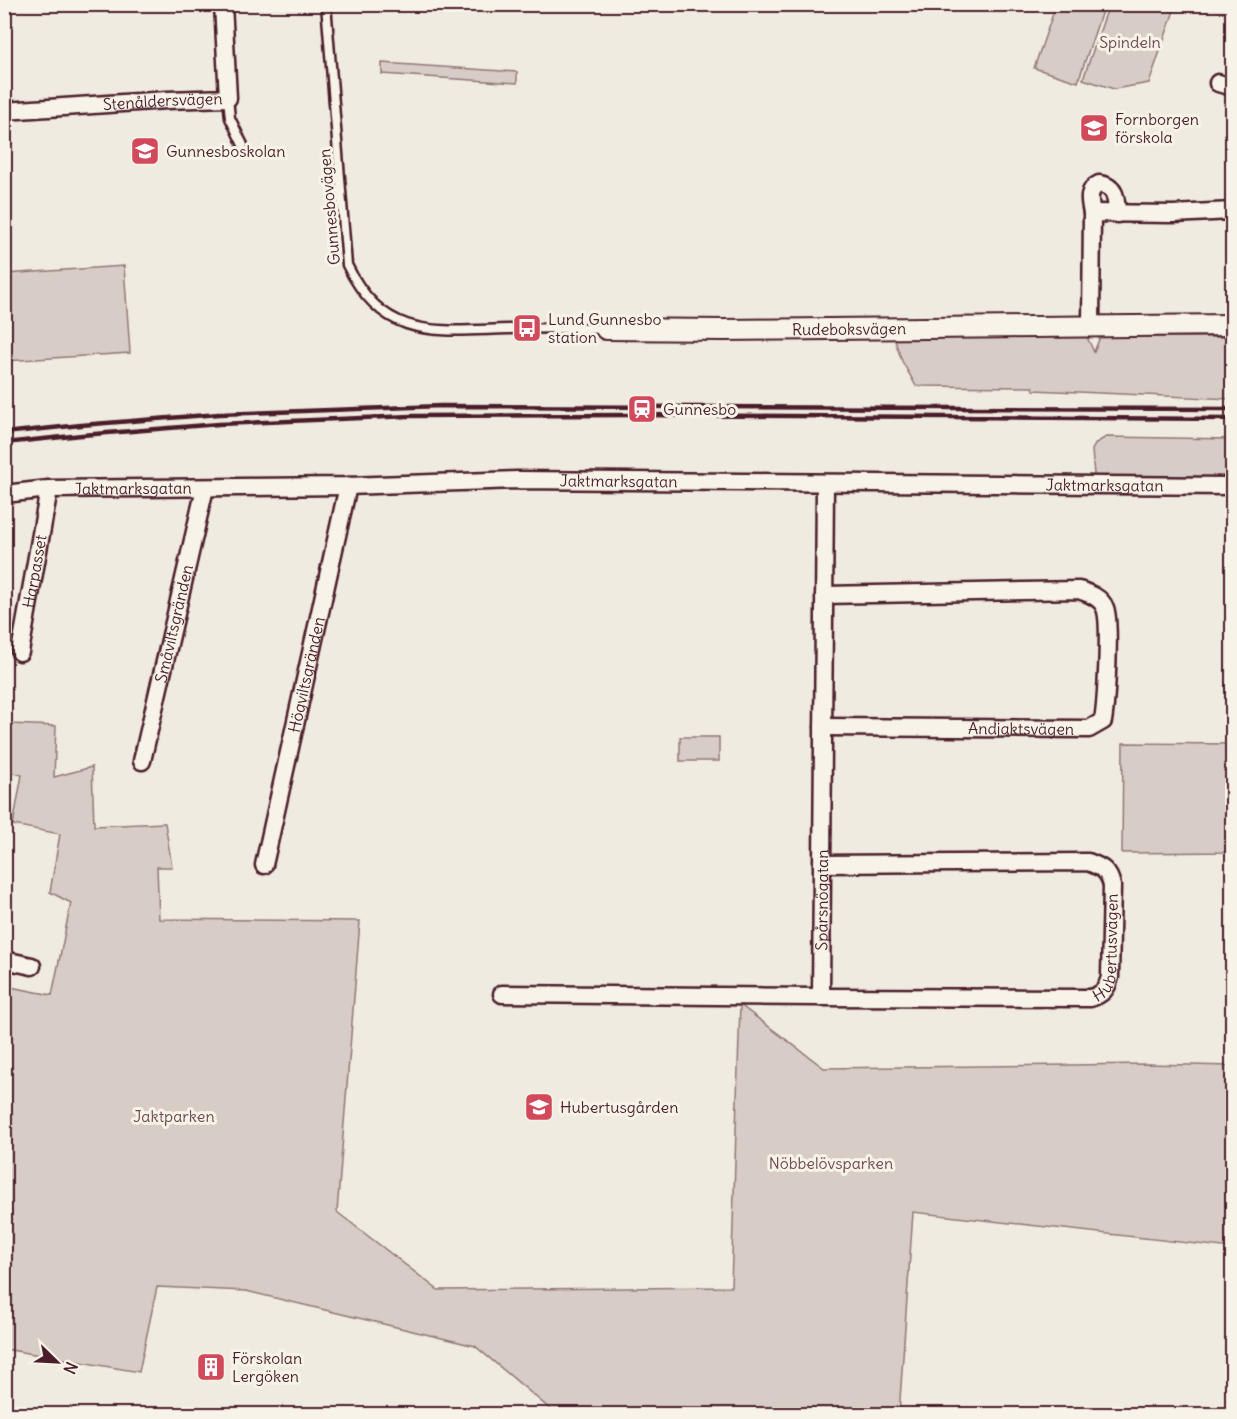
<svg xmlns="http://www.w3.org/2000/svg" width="1237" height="1419" viewBox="0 0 1237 1419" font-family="Delius,sans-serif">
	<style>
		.green { fill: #d8cdc6; stroke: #917678; stroke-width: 1.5 }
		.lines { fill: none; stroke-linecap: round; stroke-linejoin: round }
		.service-casing { stroke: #4a1f2b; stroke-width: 13 }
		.minor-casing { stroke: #4a1f2b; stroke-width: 21 }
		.tertiary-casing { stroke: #4a1f2b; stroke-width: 24 }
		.service { stroke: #f7f3e8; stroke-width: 8 }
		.minor { stroke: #f7f3e8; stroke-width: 16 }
		.tertiary { stroke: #f7f3e8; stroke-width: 20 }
		.rail { stroke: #4a1f2b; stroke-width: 4.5 }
		.labels { text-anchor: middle; stroke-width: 6; stroke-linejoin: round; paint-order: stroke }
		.park-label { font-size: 16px; fill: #6e4a52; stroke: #f7f3e8 }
		.street-label { font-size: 16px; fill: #4a1f2b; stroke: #f7f3e8 }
		.poi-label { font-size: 16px; fill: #4a1f2b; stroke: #f7f3e8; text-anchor: start }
	</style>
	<rect width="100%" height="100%" fill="#f0ebe0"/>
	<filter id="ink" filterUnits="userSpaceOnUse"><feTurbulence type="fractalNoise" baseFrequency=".0167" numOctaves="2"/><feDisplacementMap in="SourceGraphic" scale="12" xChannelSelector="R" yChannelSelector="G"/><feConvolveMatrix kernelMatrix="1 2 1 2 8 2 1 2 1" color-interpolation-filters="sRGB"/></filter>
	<g filter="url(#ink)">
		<!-- green -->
		<g class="green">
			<path d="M 1056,5 L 1104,5 L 1078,82 L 1034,68 Z"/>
			<path d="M 1109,5 L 1176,5 L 1149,83 L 1114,89 L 1083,79 Z"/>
			<path d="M 382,63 L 517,72 L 517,83 L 382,74 Z"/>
			<path d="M 124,266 L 130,353 L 5,361 L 5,274 Z"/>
			<path d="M 1086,335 L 1094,352 L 1100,337 L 1232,337 L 1232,399 L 1034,390 L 1033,387 L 916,386 L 902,361 L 894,338 Z"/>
			<path d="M 1106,437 L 1232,439 L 1232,480 L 1104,480 L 1094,475 L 1092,450 L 1096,443 Z"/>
			<path d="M 5,720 L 9,724 L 56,726 L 54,777 L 92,767 L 94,826 L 165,823 L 172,867 L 157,867 L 159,919 L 360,921 L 337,1212 L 438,1290 L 731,1287 L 740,1005 L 824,1068 L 1148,1064 L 1232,1066 L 1232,1248 L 913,1212 L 899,1414 L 556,1414 L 475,1346 L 246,1291 L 157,1287 L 139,1372 L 5,1349 L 5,986 L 52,995 L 71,903 L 50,892 L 60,834 L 13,825 L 22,775 L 5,771 Z"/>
			<rect x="680" y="737" width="39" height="24"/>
			<path d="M 1123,743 L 1232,744 L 1231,852 L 1122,853 Z"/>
		</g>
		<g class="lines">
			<!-- service casing -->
			<g class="service-casing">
				<g id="service">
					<path d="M 326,4 L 347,265 C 384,341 435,331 508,329 C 541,328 573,328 606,329"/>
					<path d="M 228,98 L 230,118 L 243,145"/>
				</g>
			</g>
			<!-- minor casing -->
			<g class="minor-casing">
				<g id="minor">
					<path d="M 1218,83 L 1232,87"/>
					<path id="s1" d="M 4,111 L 167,100 L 228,98 L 223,4"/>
					<path d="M 1092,213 C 1090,202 1086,190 1099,184 C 1117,186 1116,200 1117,214"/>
					<path d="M 1091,327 L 1092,213 L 1173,214 L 1232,211"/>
					<path id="s2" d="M 4,494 L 49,489 L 348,486 L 518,480 L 1232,486"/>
					<path id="s3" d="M 20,652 L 49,489"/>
					<path id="s4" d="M 823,727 L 1089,729 L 1103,721 C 1106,703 1111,622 1105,608 C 1101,597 1088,593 1079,590 L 824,595"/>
					<path id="s5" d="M 142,761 L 205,488"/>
					<path id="s6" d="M 264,865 L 348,486"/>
					<path d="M 4,960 L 32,966"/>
					<path id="s7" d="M 502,994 L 821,997 L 825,484"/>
					<path id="s8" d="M 821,997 L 1090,998 C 1102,995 1107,989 1110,977 L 1112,886 C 1109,871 1102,867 1088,862 L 822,864"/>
				</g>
			</g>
			<!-- tertiary casing -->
			<g class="tertiary-casing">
				<g id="tertiary">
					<path id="s9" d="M 606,329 L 724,330 L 1232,325"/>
				</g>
			</g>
			<!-- service -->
			<use href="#service" class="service"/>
			<!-- minor -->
			<use href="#minor" class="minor"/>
			<!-- tertiary -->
			<use href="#tertiary" class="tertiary"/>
			<!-- rail -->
			<g class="rail">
				<path d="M 4,433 L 81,425 L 219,414 L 441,406 L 1232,409"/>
				<path d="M 4,443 L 82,435 L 219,424 L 411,416 L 632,415 L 1232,419"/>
			</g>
		</g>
	</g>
	<!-- icons -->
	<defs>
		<g id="school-square" transform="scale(1.5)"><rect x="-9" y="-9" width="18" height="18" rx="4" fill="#d1495b" stroke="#f7f3e8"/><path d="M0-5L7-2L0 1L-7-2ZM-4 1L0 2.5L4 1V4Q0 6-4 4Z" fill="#fff"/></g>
		<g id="bus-square" transform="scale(1.5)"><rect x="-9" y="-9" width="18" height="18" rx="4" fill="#d1495b" stroke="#f7f3e8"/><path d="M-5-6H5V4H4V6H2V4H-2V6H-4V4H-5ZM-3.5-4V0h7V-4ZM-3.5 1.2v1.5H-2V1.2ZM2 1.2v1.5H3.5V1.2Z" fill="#fff"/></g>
		<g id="station-square" transform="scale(1.5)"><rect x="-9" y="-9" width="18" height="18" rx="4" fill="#d1495b" stroke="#f7f3e8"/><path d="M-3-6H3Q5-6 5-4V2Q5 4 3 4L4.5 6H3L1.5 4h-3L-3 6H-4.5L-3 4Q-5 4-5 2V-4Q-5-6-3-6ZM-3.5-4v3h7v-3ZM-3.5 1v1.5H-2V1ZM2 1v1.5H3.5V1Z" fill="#fff"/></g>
		<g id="building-square" transform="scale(1.5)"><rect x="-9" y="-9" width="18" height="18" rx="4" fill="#d1495b" stroke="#f7f3e8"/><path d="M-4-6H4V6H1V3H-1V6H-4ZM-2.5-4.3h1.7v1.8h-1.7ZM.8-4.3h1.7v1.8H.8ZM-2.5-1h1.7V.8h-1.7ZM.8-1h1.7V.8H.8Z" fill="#fff"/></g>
	</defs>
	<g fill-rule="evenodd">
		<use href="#school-square" x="1094" y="128"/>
		<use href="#school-square" x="145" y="151"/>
		<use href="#bus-square" x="527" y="328"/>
		<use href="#station-square" x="642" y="409"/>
		<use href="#school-square" x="539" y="1107"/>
		<use href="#building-square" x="211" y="1367"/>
	</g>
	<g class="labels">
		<!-- park labels -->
		<g class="park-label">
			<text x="1130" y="48">Spindeln</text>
			<text x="174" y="1122">Jaktparken</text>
			<text x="831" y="1169">Nöbbelövsparken</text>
		</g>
		<!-- street labels -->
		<g class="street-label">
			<text dy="6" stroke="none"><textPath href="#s1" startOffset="159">Stenåldersvägen</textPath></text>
			<text transform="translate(329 207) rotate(-95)" y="6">Gunnesbovägen</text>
			<text dy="6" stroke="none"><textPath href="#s9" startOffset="243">Rudeboksvägen</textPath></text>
			<text dy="6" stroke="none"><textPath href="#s2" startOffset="615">Jaktmarksgatan</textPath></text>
			<text dy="6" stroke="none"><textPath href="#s2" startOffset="1101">Jaktmarksgatan</textPath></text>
			<text dy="6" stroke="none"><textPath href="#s2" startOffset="129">Jaktmarksgatan</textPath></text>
			<text dy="6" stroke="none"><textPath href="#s3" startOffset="82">Harpasset</textPath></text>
			<text dy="6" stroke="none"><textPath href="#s5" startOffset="141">Småviltsgränden</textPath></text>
			<text dy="6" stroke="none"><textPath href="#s6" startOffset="195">Högviltsgränden</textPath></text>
			<text dy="6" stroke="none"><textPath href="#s4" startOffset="198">Andjaktsvägen</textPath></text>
			<text dy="6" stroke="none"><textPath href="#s7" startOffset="416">Spårsnögatan</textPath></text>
			<text dy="6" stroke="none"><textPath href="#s8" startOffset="328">Hubertusvägen</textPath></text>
		</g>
		<!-- poi labels -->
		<g class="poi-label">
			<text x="1115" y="125">Fornborgen<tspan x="1115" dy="18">förskola</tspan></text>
			<text x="166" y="157">Gunnesboskolan</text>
			<text x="548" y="325">Lund Gunnesbo<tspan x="548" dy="18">station</tspan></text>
			<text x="663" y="415">Gunnesbo</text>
			<text x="560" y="1113">Hubertusgården</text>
			<text x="232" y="1364">Förskolan<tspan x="232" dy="18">Lergöken</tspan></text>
		</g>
	</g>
	<!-- margin -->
	<rect width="1237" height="1419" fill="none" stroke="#f7f3e8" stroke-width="24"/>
	<rect x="12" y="12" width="1213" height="1395" fill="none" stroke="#4a1f2b" stroke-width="2" filter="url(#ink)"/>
	<!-- north arrow -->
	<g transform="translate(57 1362) rotate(114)" stroke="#f7f3e8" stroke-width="4.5" paint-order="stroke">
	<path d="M0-4.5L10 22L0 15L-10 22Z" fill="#4a1f2b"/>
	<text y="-9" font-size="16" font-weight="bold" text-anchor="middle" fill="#4a1f2b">N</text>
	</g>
</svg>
